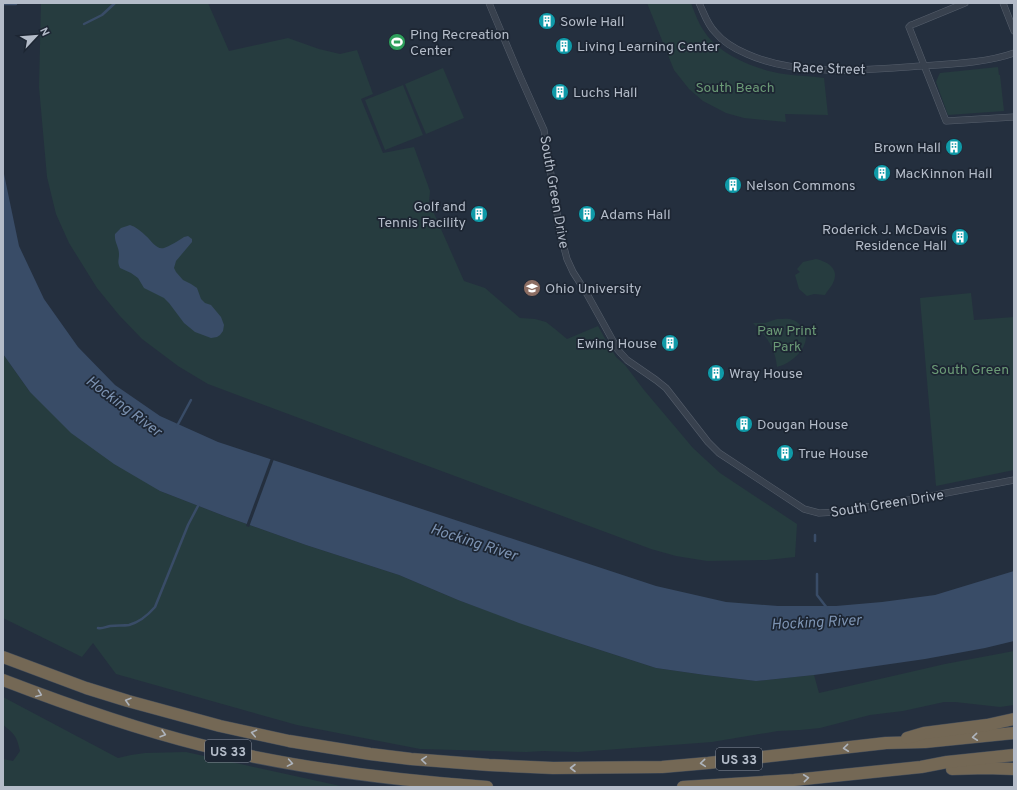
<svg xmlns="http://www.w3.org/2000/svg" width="1017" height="790" viewBox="0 0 1017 790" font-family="Overpass,sans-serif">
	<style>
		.green { fill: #263c3f }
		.water { fill: #394c67 }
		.pier { fill: #242f3e }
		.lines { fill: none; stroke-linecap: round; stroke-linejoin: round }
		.stream { stroke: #394c67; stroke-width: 2.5 }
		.street-casing { stroke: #565f6c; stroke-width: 7 }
		.highway-casing { stroke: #434c59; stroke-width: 13 }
		.street { stroke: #38414e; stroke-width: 6 }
		.highway { stroke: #746855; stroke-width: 12 }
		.oneway { stroke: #aeb4bd }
		.labels { text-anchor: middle; stroke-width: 3.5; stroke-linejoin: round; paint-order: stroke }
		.shield { fill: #1d2633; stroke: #878f9c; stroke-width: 1 }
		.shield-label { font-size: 13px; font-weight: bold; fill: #b4bcc9 }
		.poi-label { font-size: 14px; fill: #b4bcc9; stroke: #1d2633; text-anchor: start }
		.street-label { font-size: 14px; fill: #b4bcc9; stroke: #1d2633 }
		.park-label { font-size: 14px; fill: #6b9a76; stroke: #1d2633 }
		.water-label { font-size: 15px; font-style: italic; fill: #7c92b1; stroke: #1d2633 }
	</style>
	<rect width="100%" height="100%" fill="#242f3e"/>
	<!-- green -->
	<g class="green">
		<path d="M 41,3 L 208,3 L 229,51 L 288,38 L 319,49 L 340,54 L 357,50 L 373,94 L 361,99 L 383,153 L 414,147 L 430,191 L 429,202 L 464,281 L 485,288 L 520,318 L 535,319 L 546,322 L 555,329 L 567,339 L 598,326 L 607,342 L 616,357 L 625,365 L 644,390 L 693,448 L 720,473 L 797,524 L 795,557 L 767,560 L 707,561 L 676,556 L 651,549 L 208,384 L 178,366 L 142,339 L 119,315 L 97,288 L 69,243 L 56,214 L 47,177 L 39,87 Z"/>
		<path d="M 647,3 L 691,3 C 696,17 702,32 714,43 C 730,59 762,71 784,74 C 797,76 811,76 824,78 L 828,115 L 785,114 L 786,122 L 744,118 L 726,113 L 703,101 L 689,89 L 674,70 Z"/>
		<path d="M 998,67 L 999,75 L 1000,75 L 1004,111 L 948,115 L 936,82 L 938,77 L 940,73 Z"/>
		<path d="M 443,68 L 464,118 L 426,134 L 405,84 Z"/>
		<path d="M 403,85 L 423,135 L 385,150 L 365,100 Z"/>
		<path d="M 816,259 C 829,262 841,270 832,285 C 830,288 827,291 825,295 L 814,294 L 807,296 L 799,289 L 795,275 L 800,272 L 797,269 L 803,262 Z"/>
		<path d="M 971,293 L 974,320 L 1014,317 L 1014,470 L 936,486 L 920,298 Z"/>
		<path d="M 777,319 C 782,319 789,318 793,320 C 797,321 800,325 803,328 C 814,344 792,364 777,367 C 775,347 766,336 753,323 L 765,323 Z"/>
		<path d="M 3,354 L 30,392 L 160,491 L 227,517 L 306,545 L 399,575 L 458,600 L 563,638 L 656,668 L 705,675 L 756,681 L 814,675 L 819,693 L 945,664 L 1014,651 L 1014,705 L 1000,707 L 955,702 L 944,702 L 903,711 L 870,715 L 820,728 L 800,730 L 778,731 L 712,742 L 578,752 L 543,751 L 526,752 L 420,749 L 297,725 L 116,674 L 93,643 L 82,657 L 3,618 Z"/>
		<path d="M 3,697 L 118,758 L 131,755 L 145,753 L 186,752 L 345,787 L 3,787 L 3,759 L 13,761 L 20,751 C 17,737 15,734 3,725 Z"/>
	</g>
	<!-- water -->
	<g class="water">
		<path d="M 3,157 L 4,174 L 19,246 L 44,299 L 78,347 L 115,385 L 160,416 L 218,442 L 656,586 L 726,602 L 778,606 L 836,606 L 882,602 L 935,595 L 1014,571 L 1014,641 L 985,648 L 925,659 L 814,675 L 756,681 L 705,675 L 656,668 L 563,638 L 519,623 L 458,600 L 399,575 L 306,545 L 227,517 L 160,491 L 114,464 L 71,433 L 30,392 L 3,354 Z"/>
		<path d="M 130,225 C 136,227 141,231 146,236 C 151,240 156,250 164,248 C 168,247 180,240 184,237 L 188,236 L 192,239 L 192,242 L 176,261 L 174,268 L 176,272 L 183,280 L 191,284 L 197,288 L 201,299 L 205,303 L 211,305 L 221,317 L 224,325 L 223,331 L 220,335 L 217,337 L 211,338 L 195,332 L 184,323 L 169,303 L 164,298 L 144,288 L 138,278 L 131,273 L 120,268 C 117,261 119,261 119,254 C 119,247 114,242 115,234 L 121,228 Z"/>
	</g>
	<!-- pier -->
	<path class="pier" d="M 271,458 L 274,459 L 249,527 L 246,526 Z"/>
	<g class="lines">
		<!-- stream -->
		<g class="stream">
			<path d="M 3,4 L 16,4"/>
			<path d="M 84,24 L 102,15 L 115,3"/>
			<path d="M 177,426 L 191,400"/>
			<path d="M 815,541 L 815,535"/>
			<path d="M 817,574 L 817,595 L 827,608"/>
			<path d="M 98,628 C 103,629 105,627 110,626 C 116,625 123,626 129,625 C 140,622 148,615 155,607 L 188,525 L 199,504"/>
		</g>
		<!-- street casing -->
		<g class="street-casing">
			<g id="street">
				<path d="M 489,3 L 519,74 L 544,130 L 560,232 L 567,259 L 573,272 L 587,294 L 618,350 L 627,360 L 656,380 L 666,388 L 708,442 L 719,453 L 804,509 L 819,513 L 837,512 L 920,498 L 1014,480"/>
				<path d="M 699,3 C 704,13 707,24 715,32 C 724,43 735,49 747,54 C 798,77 867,70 921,66 C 950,64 986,63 1014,53"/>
				<path d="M 965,3 L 914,24 L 911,25 L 909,27 L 946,121 L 1014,117"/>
				<path d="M 1003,3 L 1014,31"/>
			</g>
		</g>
		<!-- highway casing -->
		<g class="highway-casing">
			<g id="highway">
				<path d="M 3,657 L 86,688 L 128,701 L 220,726 L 289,741 L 370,754 L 411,759 L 489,765 L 553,768 L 662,767 L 708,763 L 886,743 L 925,742 L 1014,733"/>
				<path d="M 3,680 C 68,705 133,728 201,745 C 295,768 391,780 487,787"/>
				<path d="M 907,738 L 924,733 L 987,725 L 1014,719"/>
				<path d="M 952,769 L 986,768 L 1014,769"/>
				<path d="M 683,787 L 794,780 L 921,767 L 947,762 L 1014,755"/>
			</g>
		</g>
		<!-- street -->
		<use href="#street" class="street"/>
		<!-- highway -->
		<use href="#highway" class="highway"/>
	</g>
	<!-- one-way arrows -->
	<defs><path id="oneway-chevron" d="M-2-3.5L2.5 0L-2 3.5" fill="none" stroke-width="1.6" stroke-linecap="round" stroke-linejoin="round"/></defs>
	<g class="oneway">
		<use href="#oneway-chevron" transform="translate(39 694) rotate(21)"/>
		<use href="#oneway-chevron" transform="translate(128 701) rotate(-164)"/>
		<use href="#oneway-chevron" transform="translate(254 733) rotate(-168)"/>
		<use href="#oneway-chevron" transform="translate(163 734) rotate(16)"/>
		<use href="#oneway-chevron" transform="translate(975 737) rotate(174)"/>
		<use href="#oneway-chevron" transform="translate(846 748) rotate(174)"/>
		<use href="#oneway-chevron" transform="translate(424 760) rotate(-175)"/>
		<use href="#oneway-chevron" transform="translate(290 763) rotate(10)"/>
		<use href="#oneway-chevron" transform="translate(703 763) rotate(175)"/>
		<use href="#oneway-chevron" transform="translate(573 768) rotate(180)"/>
		<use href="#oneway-chevron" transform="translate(806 778) rotate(-6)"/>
	</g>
	<!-- icons -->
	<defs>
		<g id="building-disc" transform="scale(0.9)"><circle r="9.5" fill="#0f9aa8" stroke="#1d2633"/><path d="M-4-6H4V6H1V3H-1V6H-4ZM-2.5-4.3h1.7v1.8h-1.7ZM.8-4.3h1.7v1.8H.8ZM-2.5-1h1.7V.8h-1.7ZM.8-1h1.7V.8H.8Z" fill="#fff"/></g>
		<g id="stadium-disc" transform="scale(0.9)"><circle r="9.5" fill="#2e9e5b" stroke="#1d2633"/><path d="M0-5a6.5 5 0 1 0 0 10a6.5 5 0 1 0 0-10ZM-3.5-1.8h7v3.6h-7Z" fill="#fff"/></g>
		<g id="university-disc" transform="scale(0.9)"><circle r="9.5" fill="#8d6e63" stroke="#1d2633"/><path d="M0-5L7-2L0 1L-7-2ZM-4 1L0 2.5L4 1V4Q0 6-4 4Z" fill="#fff"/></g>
	</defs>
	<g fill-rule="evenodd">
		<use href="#building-disc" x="547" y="21"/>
		<use href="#stadium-disc" x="397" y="42"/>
		<use href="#building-disc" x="564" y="46"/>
		<use href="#building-disc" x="560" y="92"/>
		<use href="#building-disc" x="954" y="147"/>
		<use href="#building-disc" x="882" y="173"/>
		<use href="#building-disc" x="733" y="185"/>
		<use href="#building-disc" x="479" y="214"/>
		<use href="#building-disc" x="587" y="214"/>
		<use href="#building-disc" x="960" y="237"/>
		<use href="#university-disc" x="532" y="288"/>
		<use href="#building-disc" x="670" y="343"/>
		<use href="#building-disc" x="716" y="373"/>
		<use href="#building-disc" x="744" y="424"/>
		<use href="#building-disc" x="785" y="453"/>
	</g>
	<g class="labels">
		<!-- shield labels -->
		<g class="shield">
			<rect x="205" y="740" width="46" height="22" rx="3"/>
			<rect x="716" y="748" width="46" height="22" rx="3"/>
		</g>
		<g class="shield-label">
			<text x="228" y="756">US 33</text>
			<text x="739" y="764">US 33</text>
		</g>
		<!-- poi labels -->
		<g class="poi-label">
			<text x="560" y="26">Sowle Hall</text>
			<text x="410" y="39">Ping Recreation<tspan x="410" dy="16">Center</tspan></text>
			<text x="577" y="51">Living Learning Center</text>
			<text x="573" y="97">Luchs Hall</text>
			<text x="941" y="152" text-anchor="end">Brown Hall</text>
			<text x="895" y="178">MacKinnon Hall</text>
			<text x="746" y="190">Nelson Commons</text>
			<text x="466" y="211" text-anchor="end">Golf and<tspan x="466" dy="16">Tennis Facility</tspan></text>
			<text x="600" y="219">Adams Hall</text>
			<text x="947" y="234" text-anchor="end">Roderick J. McDavis<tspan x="947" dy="16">Residence Hall</tspan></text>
			<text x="545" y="293">Ohio University</text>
			<text x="657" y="348" text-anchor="end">Ewing House</text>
			<text x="729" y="378">Wray House</text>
			<text x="757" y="429">Dougan House</text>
			<text x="798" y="458">True House</text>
		</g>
		<!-- street labels -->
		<g class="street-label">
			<text transform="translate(829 68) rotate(2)" y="5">Race Street</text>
			<text transform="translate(555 192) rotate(80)" y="5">South Green Drive</text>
			<text transform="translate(887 503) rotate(-9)" y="5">South Green Drive</text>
		</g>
		<!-- park labels -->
		<g class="park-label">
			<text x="735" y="92">South Beach</text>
			<text x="787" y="335">Paw Print<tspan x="787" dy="16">Park</tspan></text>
			<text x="970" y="374">South Green</text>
		</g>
		<!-- water labels -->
		<g class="water-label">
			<text transform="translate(124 406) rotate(37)" y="5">Hocking River</text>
			<text transform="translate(474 542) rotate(18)" y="5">Hocking River</text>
			<text transform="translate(816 622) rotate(-3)" y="5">Hocking River</text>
		</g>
	</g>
	<!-- border -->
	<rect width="1017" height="790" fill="none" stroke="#b4bcc9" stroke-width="8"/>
	<!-- north arrow -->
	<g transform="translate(36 36) rotate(64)" stroke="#1d2633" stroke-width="3" paint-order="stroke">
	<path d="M0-3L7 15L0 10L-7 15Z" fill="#b4bcc9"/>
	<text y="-6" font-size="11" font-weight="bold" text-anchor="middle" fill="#b4bcc9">N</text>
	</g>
</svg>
